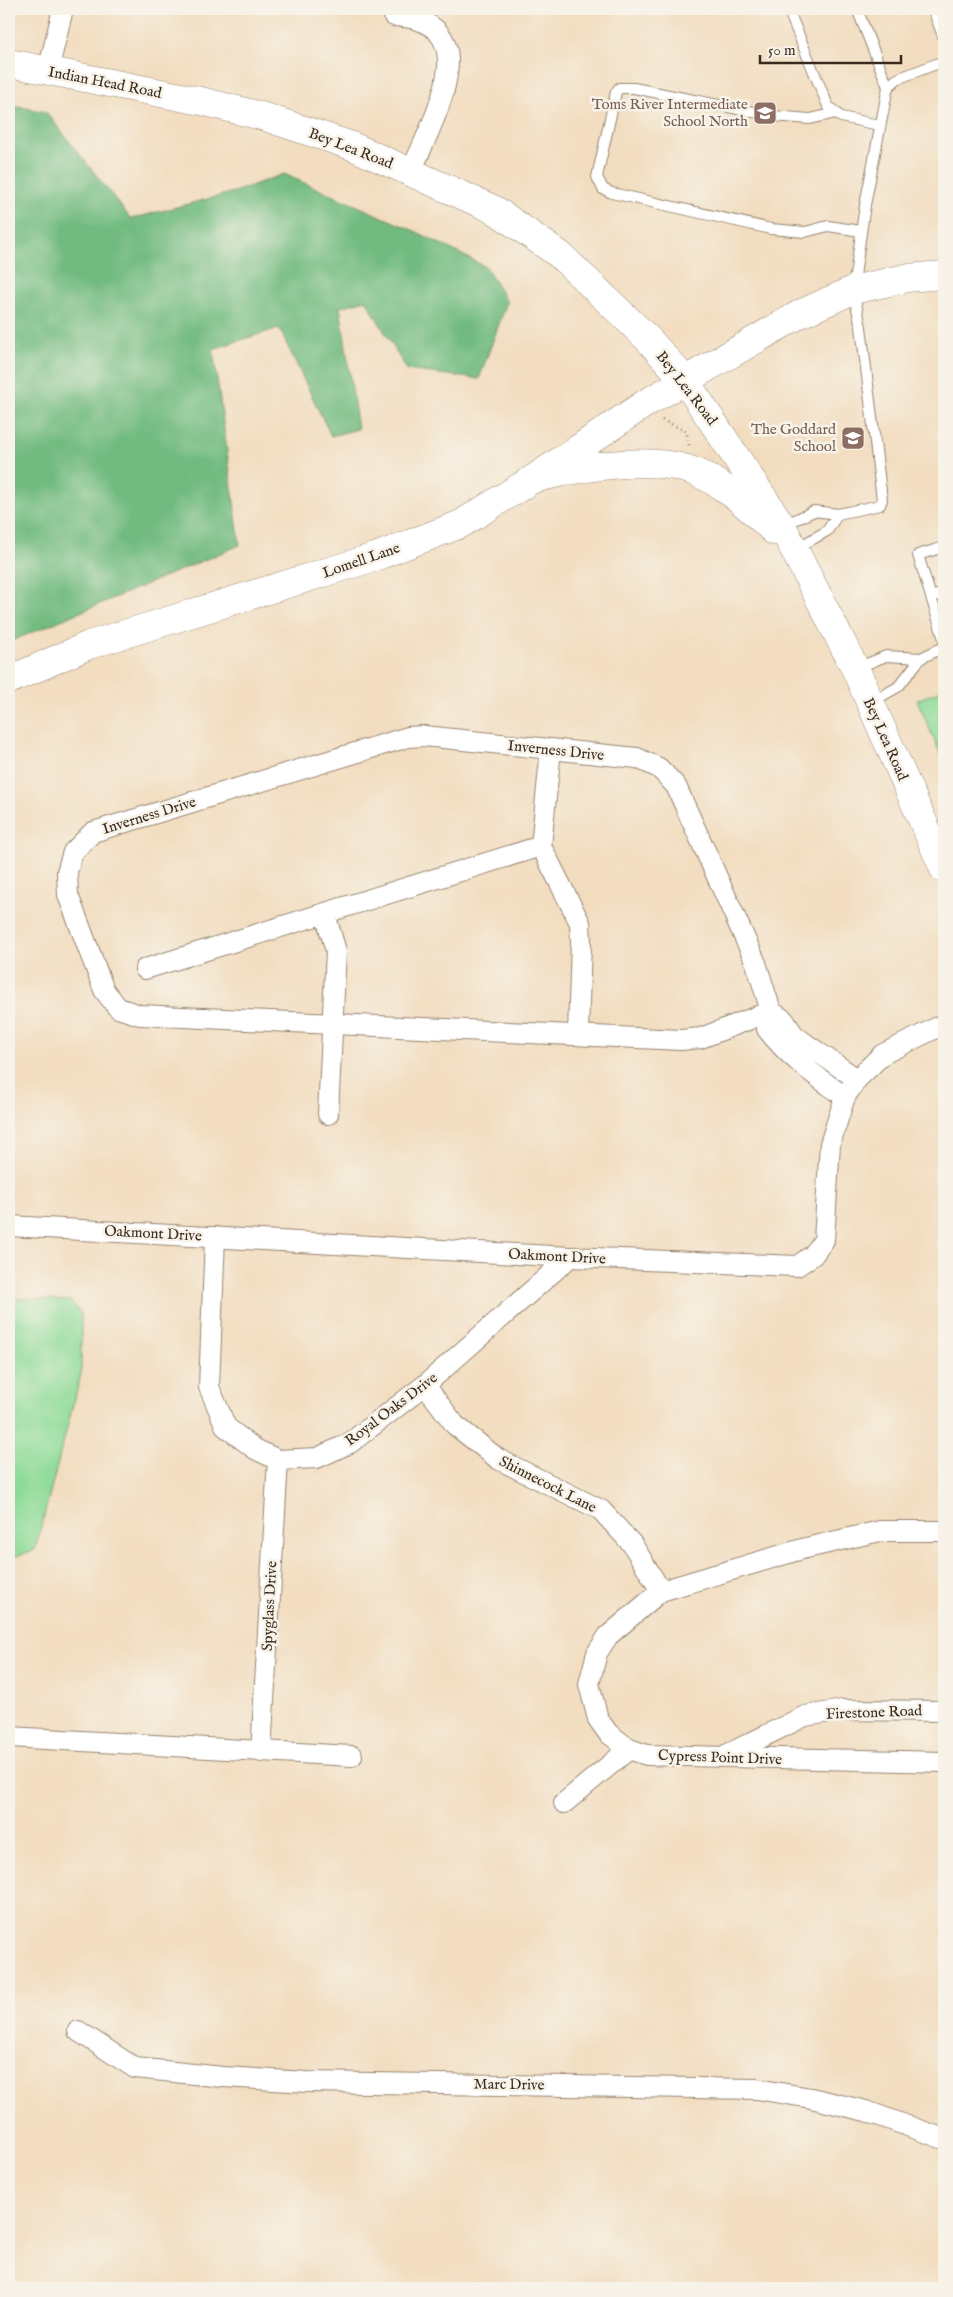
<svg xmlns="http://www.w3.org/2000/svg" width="953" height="2297" viewBox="0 0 953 2297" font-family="'IM FELL English',serif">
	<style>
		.green { fill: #8edb98; stroke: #64825b }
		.forest { fill: #72bb80; stroke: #56724f }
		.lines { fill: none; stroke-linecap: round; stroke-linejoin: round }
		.lane-casing { stroke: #96846f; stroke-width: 12 }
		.street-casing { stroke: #96846f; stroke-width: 22 }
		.secondary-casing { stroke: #96846f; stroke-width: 29 }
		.primary-casing { stroke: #96846f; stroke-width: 29 }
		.path { stroke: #96846f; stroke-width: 3; stroke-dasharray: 1 4; stroke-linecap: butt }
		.lane { stroke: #fff; stroke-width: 10 }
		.street { stroke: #fff; stroke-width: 20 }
		.secondary { stroke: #fff; stroke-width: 28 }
		.primary { stroke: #fff; stroke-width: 28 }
		.labels { text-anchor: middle; stroke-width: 5; stroke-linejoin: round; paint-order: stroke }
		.street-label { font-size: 15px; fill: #3b2a1e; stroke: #f7f3e8 }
		.education-label { font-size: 15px; fill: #785e54; stroke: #f7f3e8; text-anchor: end }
	</style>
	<rect width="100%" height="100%" fill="#f7f3e8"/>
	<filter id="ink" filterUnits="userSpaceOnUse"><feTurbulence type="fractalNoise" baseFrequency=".02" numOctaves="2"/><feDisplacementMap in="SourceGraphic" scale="10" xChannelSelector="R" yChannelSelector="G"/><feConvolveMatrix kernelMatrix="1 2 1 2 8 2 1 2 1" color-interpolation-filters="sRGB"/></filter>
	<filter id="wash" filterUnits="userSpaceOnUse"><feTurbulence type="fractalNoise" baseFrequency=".0096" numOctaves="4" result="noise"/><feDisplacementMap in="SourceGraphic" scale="20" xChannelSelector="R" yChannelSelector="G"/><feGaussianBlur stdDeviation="1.12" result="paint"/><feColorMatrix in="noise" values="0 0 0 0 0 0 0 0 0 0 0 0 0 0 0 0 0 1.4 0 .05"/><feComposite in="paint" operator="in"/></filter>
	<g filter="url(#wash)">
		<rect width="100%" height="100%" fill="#f2ddc0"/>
		<!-- green -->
		<g class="green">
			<path d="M 944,689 L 944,762 L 917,700 Z"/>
			<path d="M 9,1298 L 70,1301 L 81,1313 L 81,1374 L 35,1550 L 9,1558 Z"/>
		</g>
		<!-- forest -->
		<path class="forest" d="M 9,104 L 46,112 L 131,219 L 234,192 L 284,174 L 417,232 L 486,267 L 507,302 L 479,379 L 407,370 L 366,300 L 340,307 L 358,429 L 331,436 L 279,328 L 213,349 L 240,545 L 9,642 Z"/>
	</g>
	<g filter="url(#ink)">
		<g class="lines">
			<!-- lane casing -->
			<g class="lane-casing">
				<g id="lane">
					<path d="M 788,9 L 828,106 L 841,117 L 879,125"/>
					<path d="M 933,9 L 944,39"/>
					<path d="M 888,87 L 897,79 L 944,61"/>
					<path d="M 836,113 L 810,119 L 773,116 L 634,88 L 619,88 L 616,92 L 597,177 L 603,189 L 612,193 L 771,229 L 805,232 L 828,226 L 861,231"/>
					<path d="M 782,526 L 814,511 L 838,514 L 880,505 L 882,500 L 861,327 L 853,290 L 865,205 L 888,87 L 857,9"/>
					<path d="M 944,547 L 918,555 L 944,639"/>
					<path d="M 795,549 L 827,531 L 838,514"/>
					<path d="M 931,597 L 944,593"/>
					<path d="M 857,668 L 886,656 L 921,658"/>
					<path d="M 871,702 L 898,687 L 921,658 L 944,647"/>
				</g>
			</g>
			<!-- street casing -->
			<g class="street-casing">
				<g id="street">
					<path d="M 394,16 C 491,21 432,121 411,172"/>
					<path d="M 48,71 L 63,9"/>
					<path d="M 424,736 L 637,758 L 659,768 L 676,786 L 756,963 L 771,1011 L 701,1038 L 681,1040 L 140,1015 L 118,1008 L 104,990 L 68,895 L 67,872 L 73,852 L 93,832 L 408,737 Z"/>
					<path d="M 551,749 L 541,846 L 580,923 L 581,942 L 578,1034"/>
					<path d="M 325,914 L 336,951 L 328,1114"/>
					<path d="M 145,969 L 541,846"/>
					<path d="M 845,1097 C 816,1076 789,1058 767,1029 L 771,1011 L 784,1020 L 794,1035 L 809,1046 L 857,1079"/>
					<path d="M 9,1226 L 570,1257 L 797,1266 L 813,1255 L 824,1240 L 830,1144 L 845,1097 L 857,1079 L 883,1054 L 944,1024"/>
					<path d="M 215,1237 L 209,1387 L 226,1427 L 255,1449 L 278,1460 L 317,1458 L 350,1443 L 425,1385 L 570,1257"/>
					<path d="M 425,1385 L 455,1425 L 498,1459 L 601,1510 L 632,1544 L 661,1591"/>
					<path d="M 944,1531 L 880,1531 L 802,1549 L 661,1591 L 608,1636 L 597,1653 L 589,1684 L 598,1719 L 608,1733 L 629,1749 L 647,1755 L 944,1762"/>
					<path d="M 9,1737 L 352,1756"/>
					<path d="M 261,1752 L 278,1460"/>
					<path d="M 726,1755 L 805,1716 L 843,1710 L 944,1711"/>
					<path d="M 564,1803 L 629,1749"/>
					<path d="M 78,2031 L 135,2068 L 223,2077 L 307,2082 L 757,2089 L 811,2098 L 866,2111 L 944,2139"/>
				</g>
			</g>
			<!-- secondary casing -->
			<g class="secondary-casing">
				<path id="secondary" d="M 9,680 L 89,645 L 375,557 L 461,524 L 533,479 L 646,403 L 800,314 L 853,290 L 906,278 L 944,275"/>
			</g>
			<!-- primary casing -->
			<g class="primary-casing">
				<g id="primary">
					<path d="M 9,63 L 201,101 L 265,117 L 352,146 L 495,210 L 560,255 L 647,338 L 684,379 L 782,526 L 855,668 L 944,869"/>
					<path d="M 533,479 C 576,468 644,456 687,469 C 720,479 750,508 774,531"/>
				</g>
			</g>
			<!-- path -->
			<path class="path" d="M 662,420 L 686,431 L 690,448"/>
			<!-- lane -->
			<use href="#lane" class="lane"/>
			<!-- street -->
			<use href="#street" class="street"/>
			<!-- secondary -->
			<use href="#secondary" class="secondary"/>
			<!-- primary -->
			<use href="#primary" class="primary"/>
		</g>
	</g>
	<!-- icons -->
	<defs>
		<g id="school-square" transform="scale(1.25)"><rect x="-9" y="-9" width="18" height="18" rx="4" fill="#8d6e63" stroke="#f7f3e8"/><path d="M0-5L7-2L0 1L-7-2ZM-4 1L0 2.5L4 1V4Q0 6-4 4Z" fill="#fff"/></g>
	</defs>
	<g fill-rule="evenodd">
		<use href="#school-square" x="765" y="113"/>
		<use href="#school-square" x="853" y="438"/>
	</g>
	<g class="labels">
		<!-- street labels -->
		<g class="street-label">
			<text transform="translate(105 82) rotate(11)" y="5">Indian Head Road</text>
			<text transform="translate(351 148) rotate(21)" y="5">Bey Lea Road</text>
			<text transform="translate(687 388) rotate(52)" y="5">Bey Lea Road</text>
			<text transform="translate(361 560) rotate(-19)" y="5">Lomell Lane</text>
			<text transform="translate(886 739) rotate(66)" y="5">Bey Lea Road</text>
			<text transform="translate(556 750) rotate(6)" y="5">Inverness Drive</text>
			<text transform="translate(149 815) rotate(-17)" y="5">Inverness Drive</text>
			<text transform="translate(153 1233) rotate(3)" y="5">Oakmont Drive</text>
			<text transform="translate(557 1256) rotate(3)" y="5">Oakmont Drive</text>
			<text transform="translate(391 1409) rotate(-37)" y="5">Royal Oaks Drive</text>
			<text transform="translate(548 1484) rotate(27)" y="5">Shinnecock Lane</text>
			<text transform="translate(269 1606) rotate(-87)" y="5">Spyglass Drive</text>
			<text transform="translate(874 1712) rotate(-2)" y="5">Firestone Road</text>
			<text transform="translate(720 1757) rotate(2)" y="5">Cypress Point Drive</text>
			<text transform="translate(509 2084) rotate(1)" y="5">Marc Drive</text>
		</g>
		<!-- education labels -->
		<g class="education-label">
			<text x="748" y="109">Toms River Intermediate<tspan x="748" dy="17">School North</tspan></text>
			<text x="836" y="434">The Goddard<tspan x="836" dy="17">School</tspan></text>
		</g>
	</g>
	<!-- margin -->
	<rect width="953" height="2297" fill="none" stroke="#f7f3e8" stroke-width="30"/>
	<!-- scale -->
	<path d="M760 55v8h141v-8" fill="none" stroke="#3b2a1e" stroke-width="2.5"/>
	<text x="768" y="55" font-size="15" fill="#3b2a1e" stroke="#f7f3e8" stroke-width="4" paint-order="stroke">50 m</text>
</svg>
